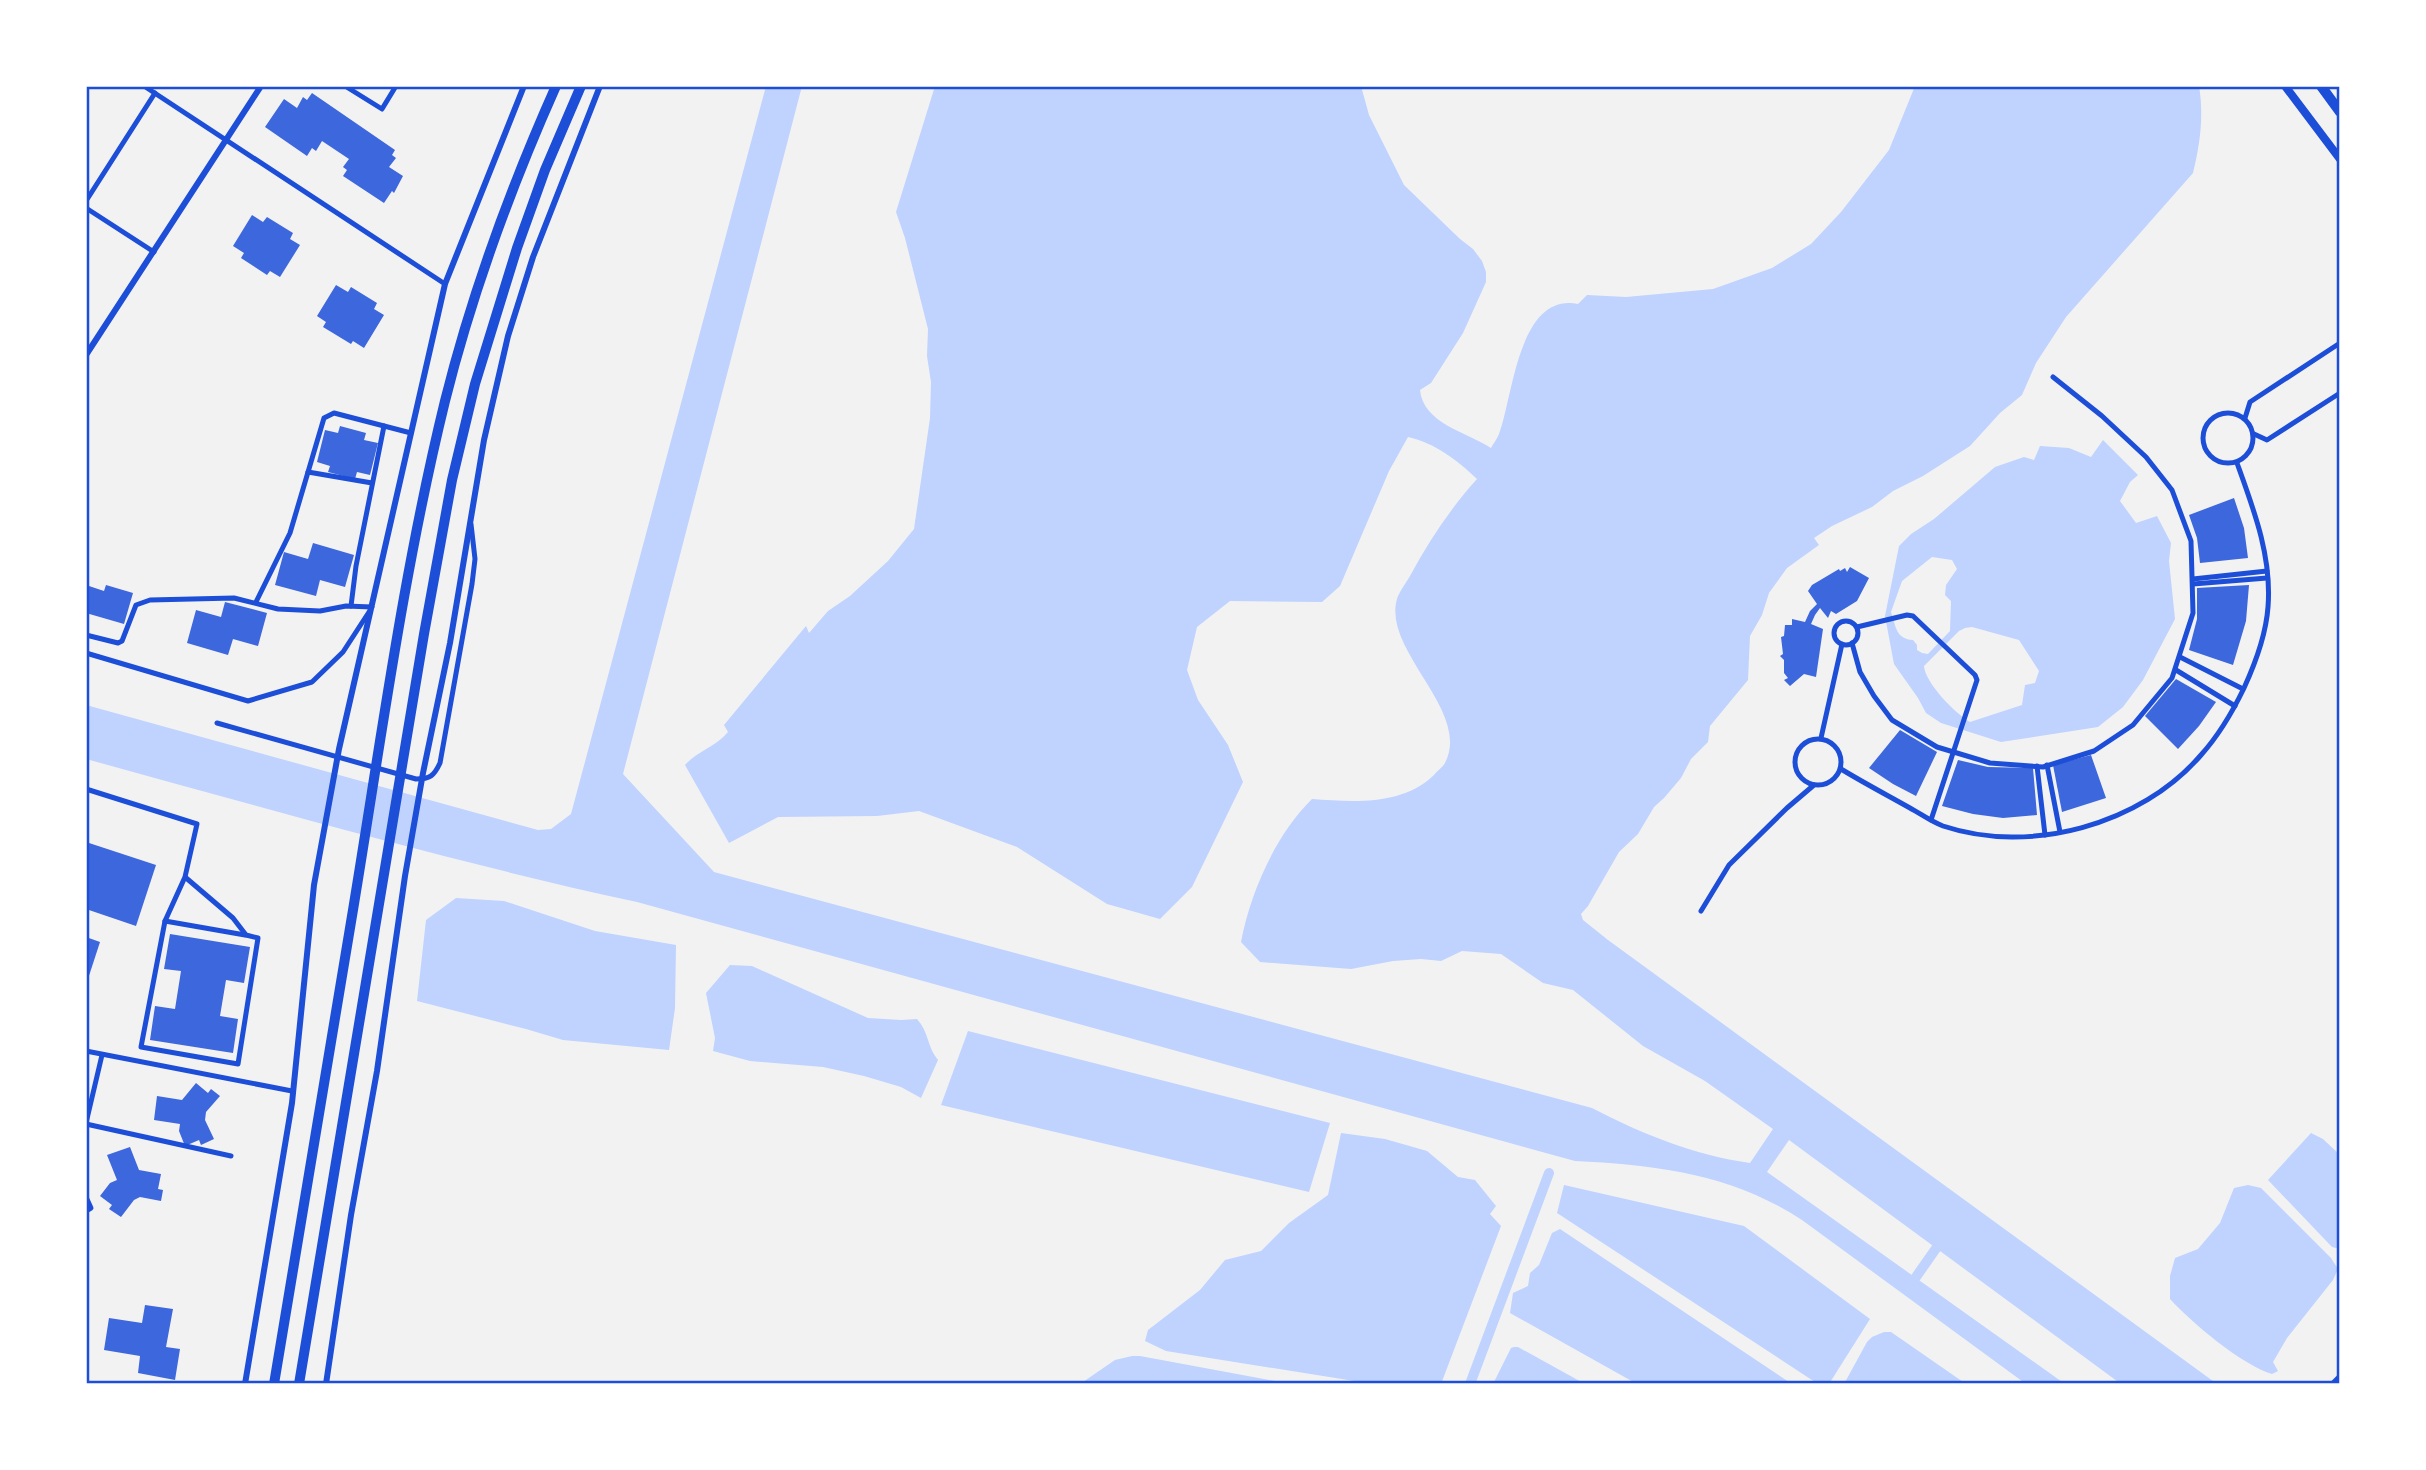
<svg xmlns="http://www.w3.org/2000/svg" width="2426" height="1470" viewBox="0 0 2426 1470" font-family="Montserrat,sans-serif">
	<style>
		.water { fill: #bfd3fe; fill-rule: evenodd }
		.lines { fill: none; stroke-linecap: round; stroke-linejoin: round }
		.canal { stroke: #bfd3fe; stroke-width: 10 }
		.building { fill: #3d67dc }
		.minor { stroke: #1d4ed8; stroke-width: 5 }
		.tertiary { stroke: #1d4ed8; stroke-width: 6 }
		.primary { stroke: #1d4ed8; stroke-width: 8 }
		.motorway { stroke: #1d4ed8; stroke-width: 10 }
		.neatline { fill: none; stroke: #1d4ed8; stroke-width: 2.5 }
	</style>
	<rect width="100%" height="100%" fill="#f2f2f2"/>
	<!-- water -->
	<g class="water">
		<path d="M 766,86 L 802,86 L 623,774 L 714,872 L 1592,1108 C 1642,1134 1694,1155 1750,1163 L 1773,1129 L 1705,1081 L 1643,1046 L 1573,990 L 1543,983 L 1501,954 L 1462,951 L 1441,961 L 1421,959 L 1393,961 L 1351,969 L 1260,962 L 1241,942 C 1250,893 1276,834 1312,799 C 1353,802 1402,806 1434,775 C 1437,771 1443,767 1445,763 C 1472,711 1382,651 1397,599 C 1399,592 1406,583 1410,576 C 1429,541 1450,509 1477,479 C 1457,460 1435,443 1408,437 L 1389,471 L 1340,586 L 1322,602 L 1230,601 L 1197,627 L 1187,670 L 1198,700 L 1228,745 L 1243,782 L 1192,887 L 1160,919 L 1107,904 L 1017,847 L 919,811 L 877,816 L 778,817 L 729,843 L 685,765 C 697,751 716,747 728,732 L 724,725 L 806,626 L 809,633 L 828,611 L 850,596 L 888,561 L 914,529 L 930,418 L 931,382 L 927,356 L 928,329 L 905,238 L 896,212 L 935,86 L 1361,86 L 1369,115 L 1404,185 L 1460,239 L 1473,249 L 1482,261 L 1486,272 L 1486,282 L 1463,333 L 1431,383 L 1420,390 C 1423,423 1466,432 1491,448 C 1493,444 1497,439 1499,434 C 1513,398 1518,292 1578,304 L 1587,295 L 1626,297 L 1713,289 L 1772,268 L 1811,244 L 1841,212 L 1889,150 L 1915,86 L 2199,86 C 2204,116 2200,144 2193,173 L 2066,317 L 2036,363 L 2022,395 L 2000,413 L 1970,446 L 1923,476 L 1893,491 L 1872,507 L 1832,526 L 1814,538 L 1819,545 L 1787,568 L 1769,593 L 1762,615 L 1750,636 L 1748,680 L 1710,726 L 1708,742 L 1691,759 L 1681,778 L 1664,798 L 1654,807 L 1638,834 L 1619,852 L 1588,906 L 1581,914 L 1583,920 L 1608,940 L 2217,1384 L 2121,1384 L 1789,1140 L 1767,1172 L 2065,1384 L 2026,1384 L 1802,1220 C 1732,1174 1657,1165 1575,1161 L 637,902 C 452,862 269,809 86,759 L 86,705 L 538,830 L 551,829 L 571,814 Z"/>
		<path d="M 2103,440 L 2138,475 L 2130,482 L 2120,501 L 2136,523 L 2157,516 L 2171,543 L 2169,561 L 2175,619 L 2143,680 L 2123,707 L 2098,727 L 2001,742 L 1941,723 L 1926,713 L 1918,698 L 1894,664 L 1885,616 L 1899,546 L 1911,534 L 1934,519 L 1995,467 L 2024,457 L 2034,460 L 2040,446 L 2069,448 L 2091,457 ZM 1932,557 L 1952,560 L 1957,569 L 1946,585 L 1945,595 L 1951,601 L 1950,631 L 1928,654 L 1922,653 L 1917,650 L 1917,645 L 1913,640 C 1896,639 1896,627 1891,612 L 1902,581 ZM 1972,627 L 2019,640 L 2039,671 L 2035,683 L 2025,685 L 2022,705 L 1970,722 C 1956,714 1925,683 1924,666 L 1959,631 L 1965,628 Z"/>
		<path d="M 456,898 L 504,901 L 595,931 L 676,945 L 675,1008 L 669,1050 L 563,1040 L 526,1029 L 417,1001 L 426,920 Z"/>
		<path d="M 730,965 L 752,966 L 868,1018 L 901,1020 L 917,1019 C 929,1032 927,1047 938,1060 L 921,1098 L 901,1087 L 864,1076 L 823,1067 L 750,1061 L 713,1051 L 715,1038 L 706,993 Z"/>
		<path d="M 968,1031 L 1330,1123 L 1309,1192 L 941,1105 Z"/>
		<path d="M 1341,1133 L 1385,1139 L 1427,1151 L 1458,1177 L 1475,1180 L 1496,1206 L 1490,1214 L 1501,1226 L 1441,1384 L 1373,1384 L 1166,1351 L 1145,1341 L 1148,1330 L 1200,1290 L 1225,1260 L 1261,1251 L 1289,1223 L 1328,1195 Z"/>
		<path d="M 2311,1133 L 2323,1139 L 2340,1155 L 2340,1249 L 2332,1247 L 2268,1180 Z"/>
		<path d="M 1564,1185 L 1744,1226 L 1870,1319 L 1829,1384 L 1818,1384 L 1557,1213 Z"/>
		<path d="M 2248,1185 L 2261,1188 L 2331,1258 L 2338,1269 L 2333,1280 L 2287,1338 L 2273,1362 L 2278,1371 L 2272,1374 C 2242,1365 2192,1323 2170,1299 L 2170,1276 L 2175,1258 L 2198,1249 L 2220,1223 L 2234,1188 Z"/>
		<path d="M 1560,1229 L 1792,1384 L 1637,1384 L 1510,1313 L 1513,1293 L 1528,1286 L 1530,1273 L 1539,1265 L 1552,1233 Z"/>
		<path d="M 1884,1332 L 1891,1332 L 1966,1384 L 1844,1384 L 1867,1342 L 1872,1337 Z"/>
		<path d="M 1514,1347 L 1518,1347 L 1585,1384 L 1493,1384 L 1511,1348 Z"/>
		<path d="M 1132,1356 L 1140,1356 L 1291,1384 L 1080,1384 L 1115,1360 Z"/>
	</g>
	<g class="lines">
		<!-- canal -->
		<g class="canal">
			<path d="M 1909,1287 L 1944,1237"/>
			<path d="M 1470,1384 L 1549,1173"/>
		</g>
	</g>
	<!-- building -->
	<g class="building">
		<path d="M 312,93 L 395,150 L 392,155 L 396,158 L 389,167 L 403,176 L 394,193 L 392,191 L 384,203 L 343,176 L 347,170 L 343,167 L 349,159 L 322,141 L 316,151 L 312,148 L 307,156 L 265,127 L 284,99 L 297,108 L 303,97 L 307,100 Z"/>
		<path d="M 252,215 L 263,222 L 267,217 L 293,233 L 290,239 L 300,245 L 280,277 L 270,271 L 267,275 L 241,258 L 244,253 L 233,246 Z"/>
		<path d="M 336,285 L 348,292 L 351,287 L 377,303 L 374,309 L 384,315 L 364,348 L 353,341 L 351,344 L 323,327 L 326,322 L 317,316 Z"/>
		<path d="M 340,426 L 366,433 L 364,440 L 378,443 L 370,475 L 357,472 L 355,479 L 328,472 L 330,466 L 317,462 L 325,430 L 338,433 Z"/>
		<path d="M 2234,498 L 2244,528 L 2248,558 L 2200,563 L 2197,538 L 2189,515 Z"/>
		<path d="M 313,543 L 354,555 L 345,587 L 320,580 L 316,596 L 275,585 L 284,552 L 308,559 Z"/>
		<path d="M 1850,567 L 1869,578 L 1857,601 L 1836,614 L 1831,611 L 1828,618 L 1820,608 L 1815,615 L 1811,624 L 1823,629 L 1816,677 L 1804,674 L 1790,686 L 1784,680 L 1788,678 L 1784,673 L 1784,660 L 1780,656 L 1783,654 L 1781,637 L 1784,636 L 1785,625 L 1792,625 L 1792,619 L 1805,622 L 1810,611 L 1817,604 L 1808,591 L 1812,585 L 1839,569 L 1840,571 L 1845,568 L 1847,572 Z"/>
		<path d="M 86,585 L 104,591 L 106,585 L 133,593 L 124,624 L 86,613 Z"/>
		<path d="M 2249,585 L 2246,621 L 2233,665 L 2189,650 L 2197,619 L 2197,588 Z"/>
		<path d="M 225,602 L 267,613 L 258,646 L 233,639 L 228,655 L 187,643 L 196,610 L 221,617 Z"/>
		<path d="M 2176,679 L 2216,702 L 2199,726 L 2178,749 L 2145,716 Z"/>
		<path d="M 1900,730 L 1937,752 L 1916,796 L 1893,784 L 1869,768 Z"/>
		<path d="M 2091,755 L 2106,798 L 2062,812 L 2053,765 Z"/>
		<path d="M 1958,760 L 1988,767 L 2033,768 L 2037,815 L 2003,818 L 1973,814 L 1942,806 Z"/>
		<path d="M 86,842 L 156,865 L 136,926 L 86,909 Z"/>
		<path d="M 170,934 L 250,947 L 244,983 L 226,980 L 220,1016 L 238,1019 L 233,1053 L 150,1040 L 155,1006 L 175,1009 L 181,971 L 164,969 Z"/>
		<path d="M 86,937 L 100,942 L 86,985 Z"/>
		<path d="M 196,1083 L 208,1093 L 211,1089 L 220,1096 L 206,1112 L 205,1120 L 214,1139 L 201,1145 L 199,1140 L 185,1146 L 179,1131 L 180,1124 L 154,1120 L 157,1096 L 182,1100 Z"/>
		<path d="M 130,1147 L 139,1170 L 161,1174 L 158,1189 L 163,1190 L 161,1201 L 140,1197 L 134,1200 L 121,1217 L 109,1209 L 112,1205 L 100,1196 L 110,1183 L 117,1180 L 107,1155 Z"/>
		<path d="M 145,1305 L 173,1309 L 166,1347 L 180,1349 L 175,1380 L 138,1373 L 140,1356 L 104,1350 L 109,1318 L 142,1323 Z"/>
	</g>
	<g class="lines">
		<!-- minor -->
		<g class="minor">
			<path d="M 144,86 L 445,284"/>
			<path d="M 345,86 L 382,109 L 396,86"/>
			<path d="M 86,201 L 155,93"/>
			<path d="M 86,208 L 154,252"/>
			<circle cx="2228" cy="438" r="25"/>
			<path d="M 2245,418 L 2250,402 L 2340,343"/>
			<path d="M 2254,434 L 2267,440 L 2340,393"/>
			<path d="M 308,472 L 372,483"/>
			<path d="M 2193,579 L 2267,571"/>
			<path d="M 2193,584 L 2267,578"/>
			<path d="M 256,602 L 290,533 L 324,418 L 334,413 L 411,433"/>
			<path d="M 351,606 L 356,566 L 384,426"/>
			<circle cx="1846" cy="633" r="12"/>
			<path d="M 1857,627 L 1907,615 L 1913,616 L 1975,675 L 1977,680 L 1931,820"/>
			<path d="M 86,635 L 118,643 L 122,641 L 136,605 L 150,600 L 234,598 L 278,609 L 320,611 L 346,606 L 372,607"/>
			<path d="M 1852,643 L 1860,672 L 1874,696 L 1892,720 L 1937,747 L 1990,763 L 2043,767 L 2094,751 L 2133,725 L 2172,678 L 2193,613 L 2191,541 L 2172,490 L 2146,457 L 2102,416 L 2053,377"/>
			<path d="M 86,653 L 248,701 L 312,682 L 343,652 L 369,612"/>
			<path d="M 2180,657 L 2243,689"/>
			<path d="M 2176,670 L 2235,706"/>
			<path d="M 217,723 L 416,779 C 430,779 434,776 440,763 L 472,584 L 475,559 L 471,524"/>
			<path d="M 1821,738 L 1842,644"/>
			<circle cx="1818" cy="762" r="23"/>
			<path d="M 2047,765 L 2060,832"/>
			<path d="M 2037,766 L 2045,835"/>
			<path d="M 1841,769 C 1864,783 1887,795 1910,808 C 1921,814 1932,822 1943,826 C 2030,855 2141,825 2201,755 C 2219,735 2232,713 2244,688 C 2255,664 2266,635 2268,607 C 2272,557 2254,510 2237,463"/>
			<path d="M 86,789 L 197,824 L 185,877 L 165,921 L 141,1047 L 238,1064 L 258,938 L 246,935 L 233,918 L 185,877"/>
			<path d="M 1701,911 L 1729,865 L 1787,808 L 1814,785"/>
			<path d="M 165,921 L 245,935"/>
			<path d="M 86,1051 L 292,1091"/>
			<path d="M 86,1123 L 102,1055"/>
			<path d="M 86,1124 L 231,1156"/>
			<path d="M 86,1197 L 91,1208 L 86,1211"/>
			<path d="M 2332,1384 L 2340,1376"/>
		</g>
		<!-- tertiary -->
		<g class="tertiary">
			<path d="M 86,355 L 261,86"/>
			<path d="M 245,1384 L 292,1103 L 314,885 L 339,749 L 445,284 L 524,86"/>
			<path d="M 326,1384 L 351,1215 L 377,1071 L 405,876 L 423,773 L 450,643 L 484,440 L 508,336 L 533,257 L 600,86"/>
		</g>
		<!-- primary -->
		<path class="primary" d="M 2285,86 L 2340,159"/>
		<!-- motorway -->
		<g class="motorway">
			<path d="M 2321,86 L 2340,112"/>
			<path d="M 274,1384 C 299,1230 326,1076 351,922 C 380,748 403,572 445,401 C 472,293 511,187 556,86"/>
			<path d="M 299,1384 L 424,634 L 452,480 L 475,384 L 517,248 L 545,170 L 581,86"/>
		</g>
	</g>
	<!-- border -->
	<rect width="2426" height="1470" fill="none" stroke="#ffffff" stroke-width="175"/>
	<rect x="88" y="88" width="2250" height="1294" class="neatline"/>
</svg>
